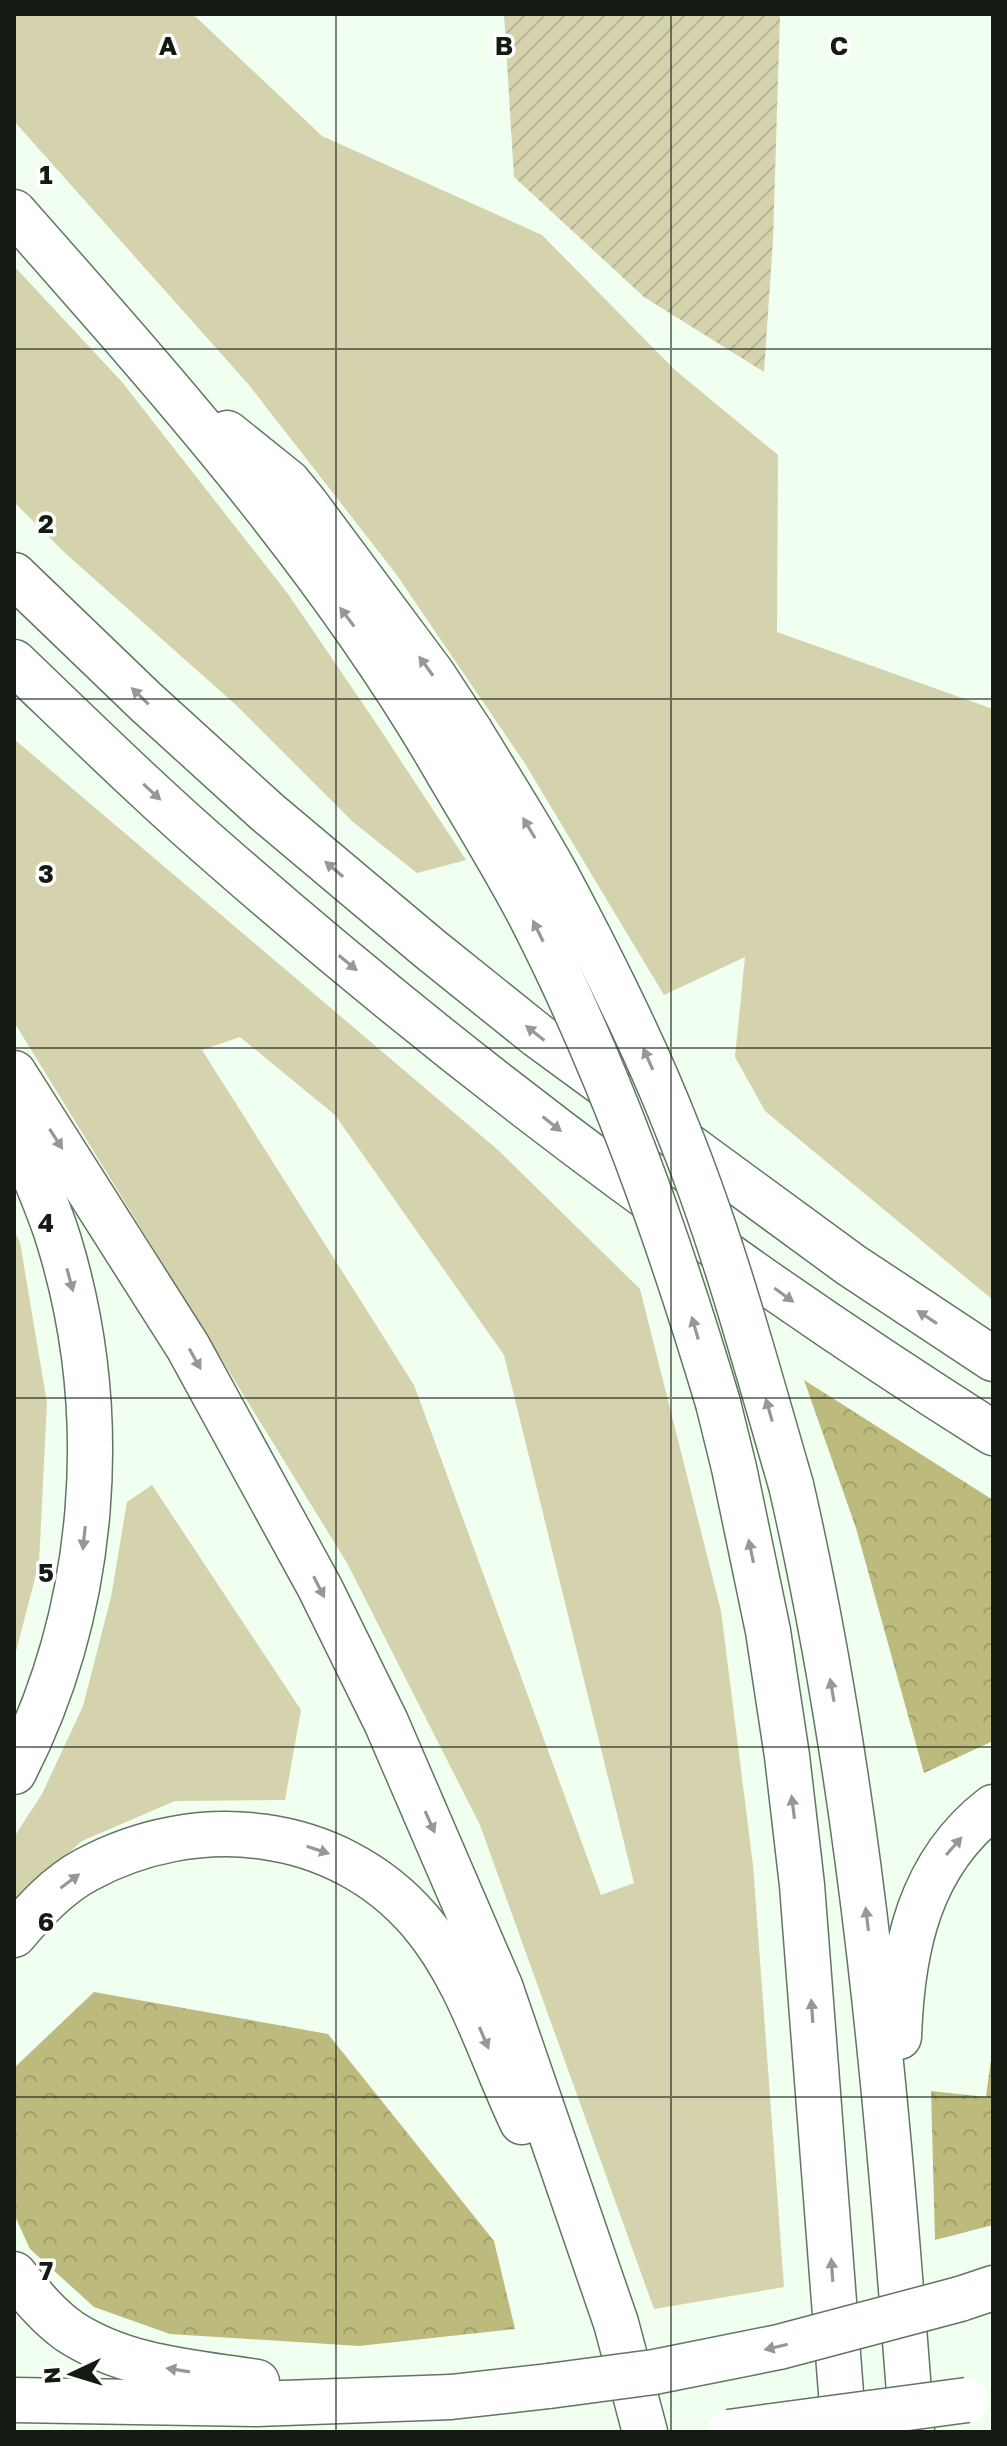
<svg xmlns="http://www.w3.org/2000/svg" width="1007" height="2446" viewBox="0 0 1007 2446" font-family="'Golos Text',sans-serif">
	<style>
		.green { fill: #d4d3ad; fill-rule: evenodd }
		.forest { fill: url(#forest-crowns) }
		.garden { fill: url(#garden-furrows) }
		.lines { fill: none; stroke-linecap: round; stroke-linejoin: round }
		.highway-casing { stroke: #617660; stroke-width: 47 }
		.highway { stroke: #fff; stroke-width: 44 }
		.highway-bridge-casing { stroke: #617660; stroke-width: 47; stroke-linecap: butt }
		.highway-bridge { stroke: #fff; stroke-width: 44 }
		.oneway { fill: #959894 }
		.grid { fill: none; stroke: #131b12; stroke-width: 2; stroke-opacity: 0.55 }
		.grid-label { font-size: 26px; text-anchor: middle; font-weight: bold; fill: #131b12; stroke: #fff; stroke-width: 7; stroke-linejoin: round; paint-order: stroke }
	</style>
	<defs>
		<pattern id="forest-crowns" width="20" height="18" patternUnits="userSpaceOnUse" patternTransform="scale(2)"><rect width="20" height="18" fill="#bcbb7d"/><path d="M2 6a3 3 0 1 1 6 0M12 15a3 3 0 1 1 6 0" fill="none" stroke="#a1a06b"/></pattern>
		<pattern id="garden-furrows" width="10" height="10" patternUnits="userSpaceOnUse" patternTransform="scale(2)"><rect width="10" height="10" fill="#d4d3ad"/><path d="M-1 1l2-2M0 10L10 0M9 11l2-2" fill="none" stroke="#b5b594"/></pattern>
	</defs>
	<rect width="100%" height="100%" fill="#f1fff0"/>
	<!-- green -->
	<g class="green">
		<path d="M 14,14 L 190,14 L 196,17 L 322,136 L 542,235 L 675,370 L 778,455 L 777,632 L 993,709 L 993,1300 L 765,1111 L 735,1057 L 745,957 L 664,995 L 524,762 L 396,574 L 249,385 L 14,121 Z"/>
		<path d="M 14,266 L 122,382 L 288,594 L 374,720 L 466,860 L 417,873 L 353,822 L 236,705 L 65,553 L 14,502 Z"/>
		<path d="M 14,739 L 498,1150 L 640,1289 L 721,1611 L 753,1865 L 784,2287 L 654,2309 L 480,1825 L 347,1563 L 14,1022 ZM 240,1037 L 335,1115 L 504,1355 L 634,1883 L 601,1895 L 414,1385 L 202,1050 Z"/>
		<path d="M 14,1231 L 20,1242 L 47,1403 L 39,1563 L 14,1659 Z"/>
		<path d="M 152,1485 L 301,1710 L 285,1800 L 175,1801 L 82,1841 L 14,1901 L 14,1837 L 42,1794 L 83,1706 L 111,1597 L 127,1502 Z"/>
	</g>
	<!-- forest -->
	<g class="forest">
		<path d="M 804,1380 L 993,1500 L 993,1741 L 924,1773 L 856,1528 Z"/>
		<path d="M 94,1992 L 328,2034 L 494,2241 L 515,2329 L 359,2346 L 170,2334 L 94,2307 L 30,2249 L 14,2214 L 14,2068 Z"/>
		<path d="M 993,2043 L 993,2225 L 935,2240 L 931,2091 L 986,2097 Z"/>
	</g>
	<!-- garden -->
	<path class="garden" d="M 504,14 L 780,14 L 773,240 L 764,372 L 644,297 L 514,177 Z"/>
	<g class="lines">
		<!-- highway casing -->
		<g class="highway-casing">
			<g id="highway">
				<path d="M 14,212 C 165,383 319,555 436,752"/>
				<path d="M 227,433 L 288,482 L 306,504 L 434,676 L 470,731"/>
				<path d="M 14,575 L 146,702 L 267,812 L 430,949 L 537,1035 L 851,1265 L 993,1359"/>
				<path d="M 14,662 C 83,728 152,796 225,859 C 465,1069 723,1262 993,1433"/>
				<path d="M 14,1073 L 188,1347 L 320,1588 L 386,1722 L 500,1986 L 616,2323 L 645,2432"/>
				<path d="M 14,1128 C 30,1166 47,1202 59,1241 C 112,1415 97,1610 14,1772"/>
				<path d="M 718,1403 L 734,1468 L 768,1631 L 787,1756 L 802,1885 L 844,2432"/>
				<path d="M 791,1485 C 863,1798 888,2113 912,2432"/>
				<path d="M 14,1935 C 35,1910 58,1885 86,1870 C 196,1810 337,1824 420,1921 C 469,1978 490,2055 522,2122"/>
				<path d="M 899,2037 C 902,1949 919,1864 993,1807"/>
				<path d="M 14,2274 C 30,2294 48,2316 69,2331 C 125,2368 193,2372 257,2382"/>
				<path d="M 960,2299 L 993,2288"/>
				<path d="M 14,2400 L 256,2404 L 451,2397 L 549,2386"/>
			</g>
		</g>
		<!-- highway -->
		<use href="#highway" class="highway"/>
		<!-- highway-bridge casing -->
		<g class="highway-bridge-casing">
			<g id="highway-bridge">
				<path d="M 470,731 C 499,779 530,827 557,876 C 601,958 643,1041 677,1128 C 724,1244 756,1365 791,1485"/>
				<path d="M 436,752 C 467,806 501,860 530,915 C 610,1071 668,1236 718,1403"/>
				<path d="M 549,2386 L 654,2372 L 779,2347 L 960,2299"/>
				<path d="M 729,2432 L 967,2400"/>
			</g>
		</g>
		<!-- highway-bridge -->
		<use href="#highway-bridge" class="highway-bridge"/>
	</g>
	<!-- one-way arrows -->
	<defs><path id="oneway-solid" d="M-6-.8H1V-3.2L6.5 0L1 3.2V.8H-6Z" transform="scale(2)"/></defs>
	<g class="oneway">
		<use href="#oneway-solid" transform="translate(347 617) rotate(-127)"/>
		<use href="#oneway-solid" transform="translate(426 666) rotate(-126)"/>
		<use href="#oneway-solid" transform="translate(140 696) rotate(-136)"/>
		<use href="#oneway-solid" transform="translate(152 792) rotate(43)"/>
		<use href="#oneway-solid" transform="translate(529 828) rotate(-121)"/>
		<use href="#oneway-solid" transform="translate(334 869) rotate(-140)"/>
		<use href="#oneway-solid" transform="translate(538 931) rotate(-116)"/>
		<use href="#oneway-solid" transform="translate(348 963) rotate(40)"/>
		<use href="#oneway-solid" transform="translate(535 1033) rotate(-142)"/>
		<use href="#oneway-solid" transform="translate(648 1059) rotate(-114)"/>
		<use href="#oneway-solid" transform="translate(552 1124) rotate(38)"/>
		<use href="#oneway-solid" transform="translate(56 1139) rotate(57)"/>
		<use href="#oneway-solid" transform="translate(70 1280) rotate(75)"/>
		<use href="#oneway-solid" transform="translate(784 1295) rotate(36)"/>
		<use href="#oneway-solid" transform="translate(927 1317) rotate(-147)"/>
		<use href="#oneway-solid" transform="translate(695 1328) rotate(-106)"/>
		<use href="#oneway-solid" transform="translate(195 1359) rotate(61)"/>
		<use href="#oneway-solid" transform="translate(769 1410) rotate(-106)"/>
		<use href="#oneway-solid" transform="translate(84 1538) rotate(96)"/>
		<use href="#oneway-solid" transform="translate(751 1551) rotate(-102)"/>
		<use href="#oneway-solid" transform="translate(319 1587) rotate(63)"/>
		<use href="#oneway-solid" transform="translate(832 1690) rotate(-100)"/>
		<use href="#oneway-solid" transform="translate(793 1807) rotate(-97)"/>
		<use href="#oneway-solid" transform="translate(430 1822) rotate(66)"/>
		<use href="#oneway-solid" transform="translate(954 1846) rotate(-49)"/>
		<use href="#oneway-solid" transform="translate(318 1850) rotate(18)"/>
		<use href="#oneway-solid" transform="translate(70 1881) rotate(-37)"/>
		<use href="#oneway-solid" transform="translate(867 1919) rotate(-97)"/>
		<use href="#oneway-solid" transform="translate(812 2011) rotate(-94)"/>
		<use href="#oneway-solid" transform="translate(484 2038) rotate(67)"/>
		<use href="#oneway-solid" transform="translate(832 2270) rotate(-94)"/>
		<use href="#oneway-solid" transform="translate(776 2347) rotate(167)"/>
		<use href="#oneway-solid" transform="translate(178 2370) rotate(-171)"/>
	</g>
	<!-- grid -->
	<path class="grid" d="M 336,14 L 336,2432M 671,14 L 671,2432M 14,349 L 993,349M 14,699 L 993,699M 14,1048 L 993,1048M 14,1398 L 993,1398M 14,1747 L 993,1747M 14,2097 L 993,2097"/>
	<g class="grid-label">
		<text x="168" y="55">A</text>
		<text x="504" y="55">B</text>
		<text x="839" y="55">C</text>
		<text x="46" y="184">1</text>
		<text x="46" y="533">2</text>
		<text x="46" y="883">3</text>
		<text x="46" y="1232">4</text>
		<text x="46" y="1582">5</text>
		<text x="46" y="1931">6</text>
		<text x="46" y="2280">7</text>
	</g>
	<!-- border -->
	<rect width="1007" height="2446" fill="none" stroke="#131b12" stroke-width="32"/>
	<!-- north arrow -->
	<g transform="translate(72 2374) rotate(266)" stroke="#ffffff" stroke-width="6" paint-order="stroke">
	<path d="M0-6L14 30L0 20L-14 30Z" fill="#131b12"/>
	<text y="-12" font-size="22" font-weight="bold" text-anchor="middle" fill="#131b12">N</text>
	</g>
</svg>
